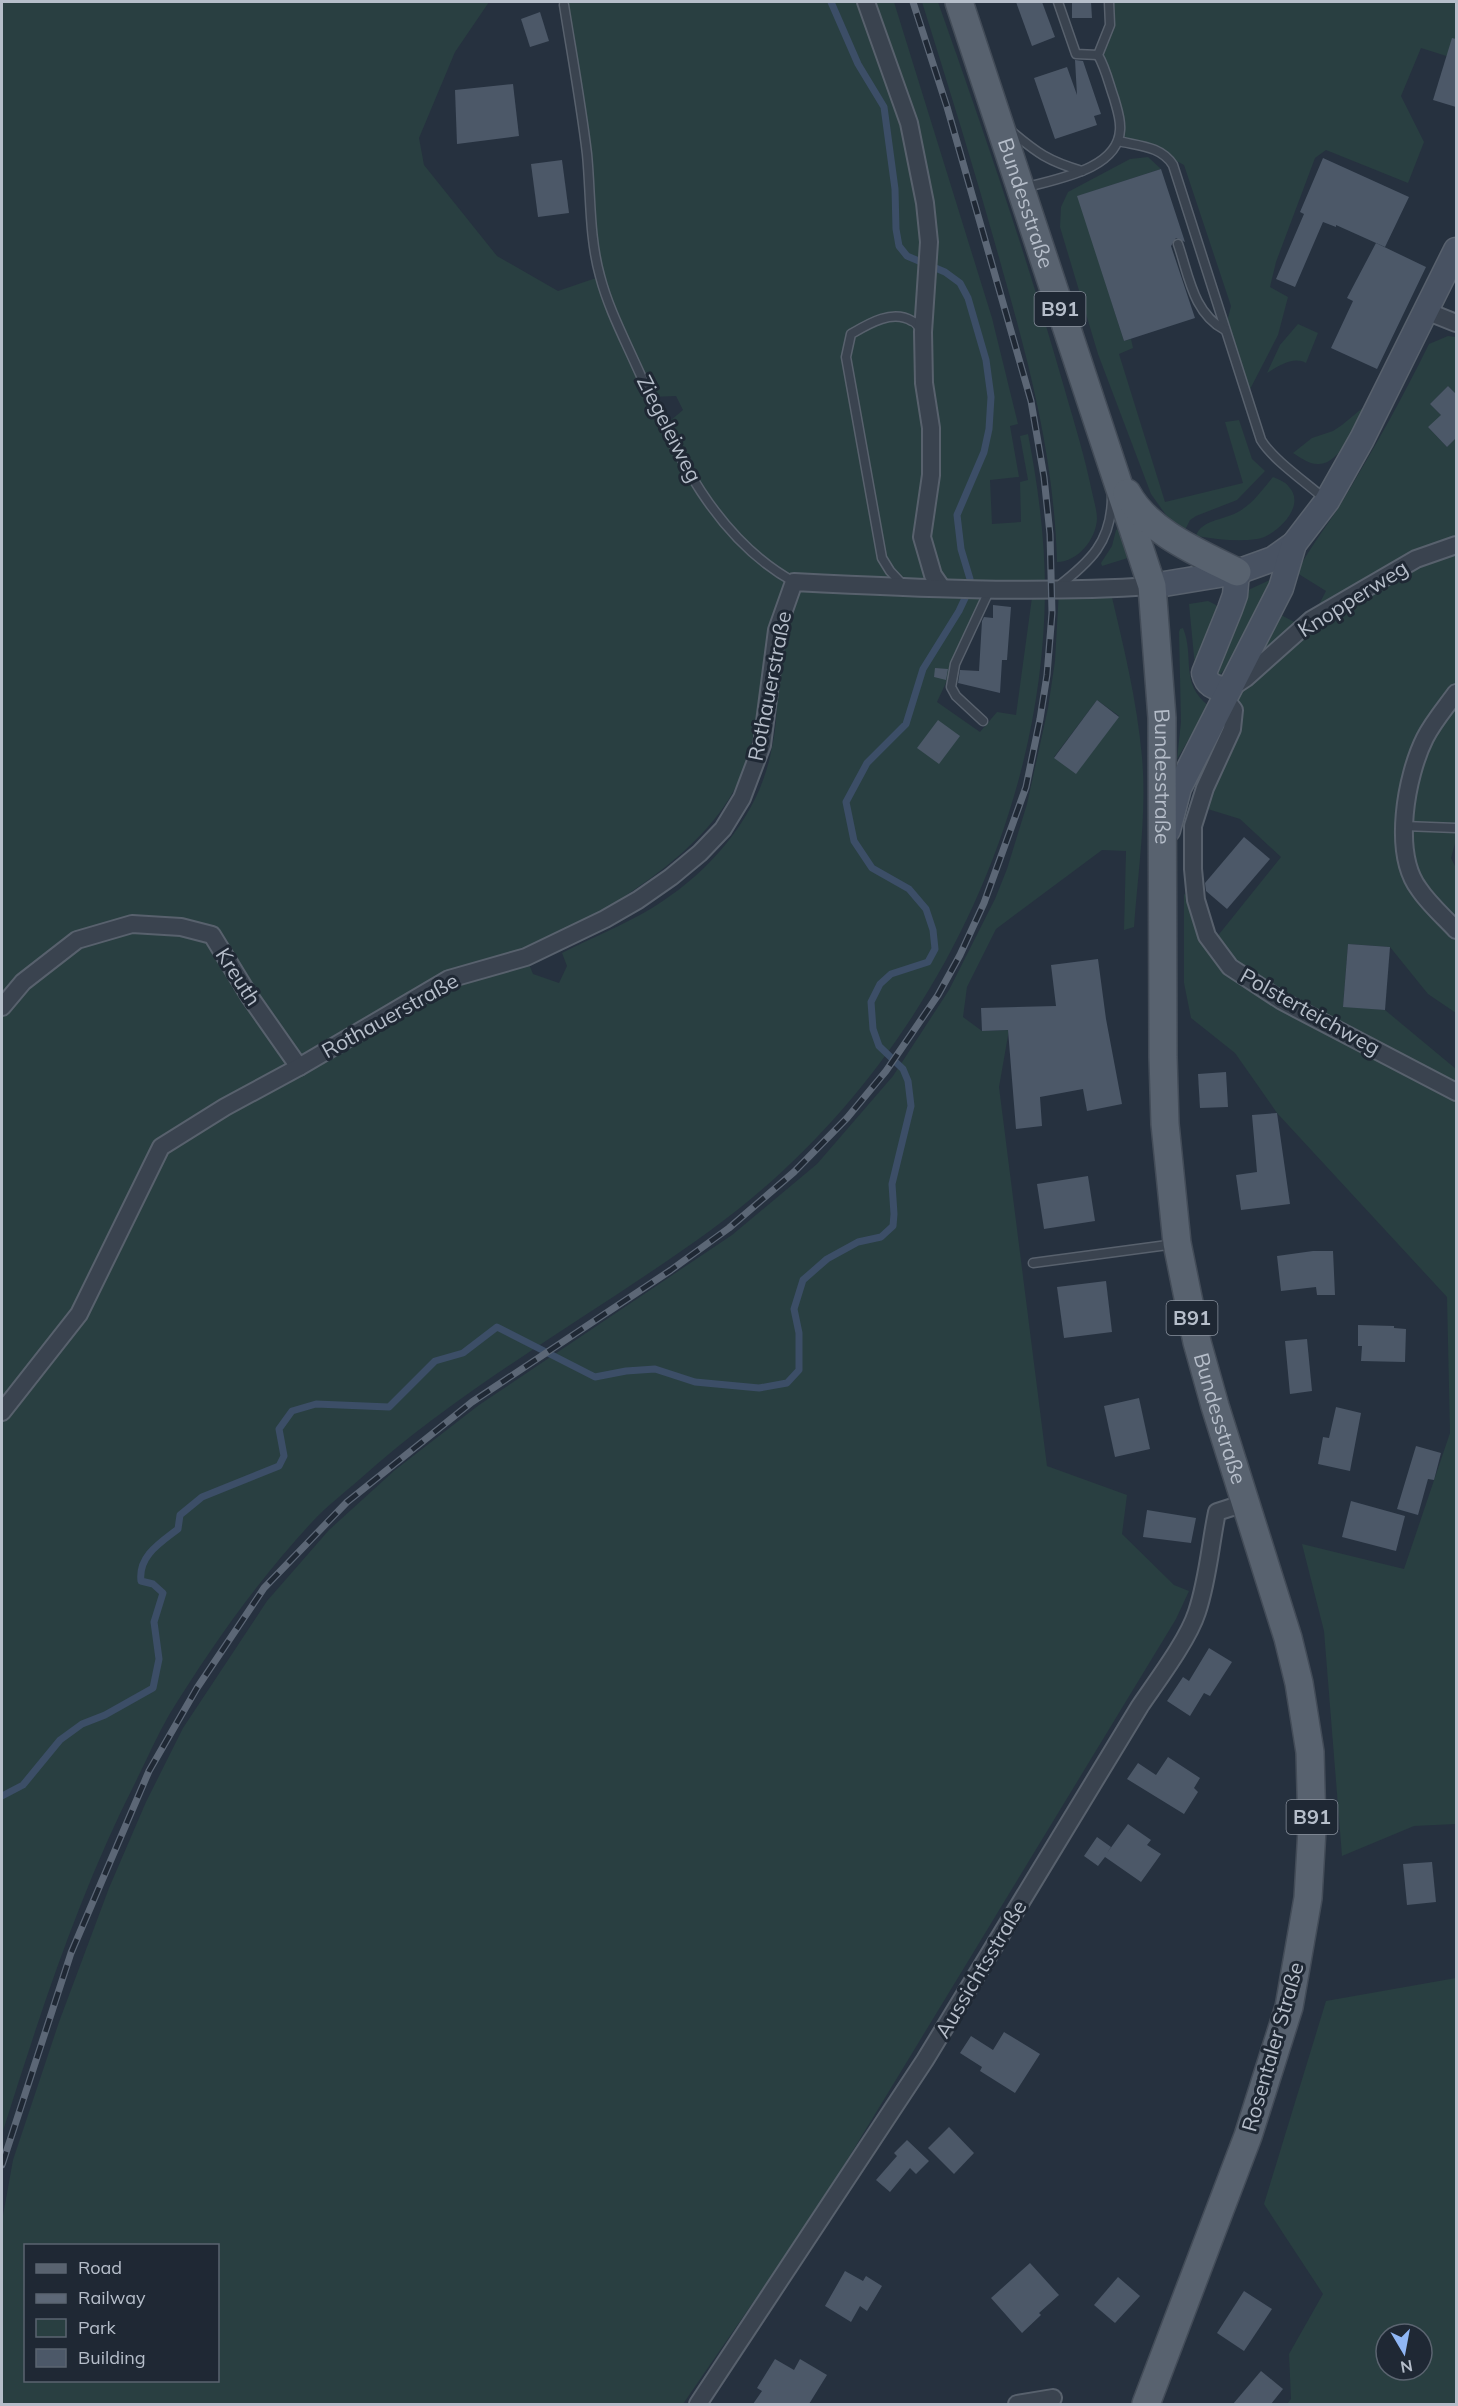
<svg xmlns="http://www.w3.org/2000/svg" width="1458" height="2406" viewBox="0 0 1458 2406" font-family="Mulish,sans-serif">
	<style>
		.green { fill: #293f41; fill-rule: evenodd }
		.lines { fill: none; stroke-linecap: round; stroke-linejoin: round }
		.stream { stroke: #3c4e67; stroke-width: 7 }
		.building { fill: #4c5868 }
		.lane-casing { stroke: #58616d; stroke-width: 11 }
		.street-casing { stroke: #58616d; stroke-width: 20 }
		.secondary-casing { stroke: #58616d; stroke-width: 27 }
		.primary-casing { stroke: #434c58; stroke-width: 30 }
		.lane { stroke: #3a434f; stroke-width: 8 }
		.street { stroke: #3a434f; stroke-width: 16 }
		.secondary { stroke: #485262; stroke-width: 24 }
		.primary { stroke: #58626f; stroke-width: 27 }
		.rail-casing { stroke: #5c6776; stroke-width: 7 }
		.rail { stroke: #1f2834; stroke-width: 4.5; stroke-dasharray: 14; stroke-linecap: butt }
		.labels { text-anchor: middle; stroke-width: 6; stroke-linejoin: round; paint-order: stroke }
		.shield { fill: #1f2834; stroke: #89919d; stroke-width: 1.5 }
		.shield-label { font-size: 20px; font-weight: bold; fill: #b6beca }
		.street-label { font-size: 21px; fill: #b6beca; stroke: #1f2834 }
	</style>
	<rect width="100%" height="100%" fill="#26313f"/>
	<!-- green -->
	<g class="green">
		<path d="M 2,2 L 489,2 L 455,52 L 419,138 L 424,165 L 497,256 L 558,291 L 599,277 L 587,154 L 564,2 L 894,2 L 992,318 L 1018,424 L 1010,426 L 1019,477 L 990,480 L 992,524 L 1021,522 L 1020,482 L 1028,480 L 1020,436 L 1028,434 C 1038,485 1045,539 1045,591 C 1043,838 910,1086 711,1230 C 595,1314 467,1383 360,1479 C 344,1493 327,1506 313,1521 C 258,1580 211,1647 169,1715 C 157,1736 147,1759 136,1781 C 79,1893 40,2014 2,2134 ZM 676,396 L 683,410 L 664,426 L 651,397 ZM 990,588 L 1033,590 L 1016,715 L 997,712 L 980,732 L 937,702 ZM 772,666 L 779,675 C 777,701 777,727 771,752 C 758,818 708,874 652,908 C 624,925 591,938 562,953 L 567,966 L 559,983 L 533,974 L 526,957 C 600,911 713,855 744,768 C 755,735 762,700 772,666 Z"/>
		<path d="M 922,2 L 938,2 C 983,129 1027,257 1064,387 C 1074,422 1085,457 1092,492 C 1094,501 1097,511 1097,519 C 1096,539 1078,562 1057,562 C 1054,459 1031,370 1003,272 C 978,181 950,91 922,2 Z"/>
		<path d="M 1109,2 L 1456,2 L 1456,59 L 1421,48 L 1401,96 L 1424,142 L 1408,183 L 1326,150 L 1315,158 L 1276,262 L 1270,287 L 1288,297 L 1278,335 L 1246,397 L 1225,330 L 1231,306 L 1184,165 L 1167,156 L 1118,141 L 1120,130 L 1098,55 L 1110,25 Z"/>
		<path d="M 1148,157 L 1161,169 L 1078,196 L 1124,341 L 1131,339 L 1133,348 L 1119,354 L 1165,502 L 1243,483 L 1225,422 L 1239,420 L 1252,459 L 1265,471 L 1237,500 L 1196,516 L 1190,520 L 1185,530 L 1171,522 L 1151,494 L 1098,354 L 1060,227 L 1061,207 L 1068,192 L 1130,159 Z"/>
		<path d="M 1298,324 L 1318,333 L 1306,363 C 1293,356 1279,366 1267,373 L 1280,345 Z"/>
		<path d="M 1448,336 L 1456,337 L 1456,394 L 1448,386 L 1430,404 L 1443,417 L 1428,427 L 1447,447 L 1456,438 L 1456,840 L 1451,858 L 1456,868 L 1456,1013 L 1428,994 L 1390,947 L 1348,944 L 1343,1006 L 1385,1010 L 1456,1069 L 1456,1824 L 1414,1826 L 1342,1856 L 1324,1631 L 1302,1544 L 1404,1569 L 1450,1433 L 1447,1297 L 1277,1113 L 1235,1053 L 1191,1018 L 1184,983 L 1184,894 L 1196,900 L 1212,943 L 1281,857 L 1240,819 L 1198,806 L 1246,678 L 1281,615 L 1304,627 L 1311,620 L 1326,591 L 1297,573 C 1308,549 1328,525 1342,502 C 1373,450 1402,399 1429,344 Z"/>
		<path d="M 1365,406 C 1356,423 1341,464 1319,464 C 1310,465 1301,458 1293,453 L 1312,438 L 1333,431 L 1342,425 Z"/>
		<path d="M 1273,477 C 1278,479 1286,482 1289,487 C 1307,506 1276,536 1257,539 C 1237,542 1216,539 1196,536 C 1201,520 1223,520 1236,513 C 1252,505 1262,490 1273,477 Z"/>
		<path d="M 1120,528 L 1131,557 L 1102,566 L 1101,563 L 1112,546 L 1116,530 Z"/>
		<path d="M 1274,578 L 1234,658 L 1218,677 L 1215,675 L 1241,616 L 1246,591 Z"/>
		<path d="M 1110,589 C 1123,644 1137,700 1142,757 C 1147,813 1138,871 1134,927 L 1124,930 L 1126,851 L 1102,850 L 996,929 L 967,987 L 963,1017 L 982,1031 L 1009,1030 L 999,1087 L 1047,1466 L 1127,1495 L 1122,1534 L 1174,1585 L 1189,1591 L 1176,1619 L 818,2208 L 683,2404 L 2,2404 L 2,2221 L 13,2160 L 59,2022 L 109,1888 L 146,1802 L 183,1728 L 267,1601 L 329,1530 L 395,1470 L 479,1405 L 732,1235 L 817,1164 L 893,1076 L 949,990 L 995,899 L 1007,869 L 1027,804 L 1048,708 L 1055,661 L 1059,590 ZM 1097,700 L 1119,716 L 1076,773 L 1054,757 ZM 26,2246 L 218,2246 L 218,2380 L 26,2380 Z"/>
		<path d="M 1208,601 L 1216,605 L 1219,611 L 1195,667 L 1189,604 Z"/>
		<path d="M 1183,628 C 1195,657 1179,683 1209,706 L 1177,759 L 1181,722 L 1179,632 L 1180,629 Z"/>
		<path d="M 1456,1978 L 1456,2404 L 1287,2404 L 1291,2399 L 1289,2354 L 1323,2294 L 1264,2204 L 1326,2001 ZM 1386,2334 L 1422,2334 L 1422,2370 L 1386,2370 Z"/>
	</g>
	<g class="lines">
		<!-- stream -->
		<g class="stream">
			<path d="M 831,2 L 858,64 L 884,107 L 895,189 L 896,229 L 899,246 L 907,256 L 945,272 L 960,283 L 968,298 L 986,360 L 991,397 L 989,429 L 984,452 L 957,515 L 961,549 L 970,579"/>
			<path d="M 2,1796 L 23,1785 L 60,1740 L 82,1724 L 105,1715 L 153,1688 L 159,1659 L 154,1622 L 163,1593 L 153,1584 L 141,1581 C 138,1556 160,1543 178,1529 L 180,1515 L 202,1497 L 279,1466 L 284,1456 L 279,1429 L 292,1411 L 316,1404 L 389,1407 L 435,1361 L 463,1353 L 497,1327 L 595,1377 L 626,1371 L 655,1369 L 695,1382 L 759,1388 L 787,1383 L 799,1370 L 799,1333 L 794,1309 L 803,1280 L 827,1259 L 858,1242 L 881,1237 L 893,1226 L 894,1214 L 892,1184 L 911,1106 L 908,1081 L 903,1069 L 879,1046 L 873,1029 L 871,1002 L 880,984 L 891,974 L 928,962 L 935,949 L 933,930 L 926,909 L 909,889 L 872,868 L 854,841 L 846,802 L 867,763 L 906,724 L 923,669 L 959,611 L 966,596"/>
		</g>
	</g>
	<!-- building -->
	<g class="building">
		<path d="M 1016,2 L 1042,2 L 1055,37 L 1032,46 Z"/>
		<path d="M 1072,2 L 1091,2 L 1092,18 L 1072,18 Z"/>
		<path d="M 540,12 L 549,41 L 530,47 L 521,19 Z"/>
		<path d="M 1452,38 L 1456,39 L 1456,107 L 1433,100 Z"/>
		<path d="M 1075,60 L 1083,61 L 1101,114 L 1094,116 L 1097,125 L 1055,139 L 1034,78 L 1067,67 L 1077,95 Z"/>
		<path d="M 513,84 L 519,136 L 457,144 L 455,90 Z"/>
		<path d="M 1323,158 L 1409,197 L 1385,247 L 1336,225 L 1336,227 L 1323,222 L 1295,287 L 1276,279 L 1304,214 L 1300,212 Z"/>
		<path d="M 562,160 L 569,213 L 538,217 L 531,164 Z"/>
		<path d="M 1161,169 L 1185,242 L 1176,238 L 1171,246 L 1195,318 L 1124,341 L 1077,196 Z"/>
		<path d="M 1376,243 L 1426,267 L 1377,369 L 1331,348 L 1353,301 L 1347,298 Z"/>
		<path d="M 1448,386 L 1456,394 L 1456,438 L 1447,447 L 1428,427 L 1441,415 L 1430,404 Z"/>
		<path d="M 993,605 L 1011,607 L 1007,660 L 1002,660 L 1000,693 L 958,683 L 960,670 L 979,671 L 982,621 L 984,617 L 993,618 Z"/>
		<path d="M 935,668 L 948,669 L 946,680 L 934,677 Z"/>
		<path d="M 1097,700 L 1119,717 L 1076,774 L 1054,758 Z"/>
		<path d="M 938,720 L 960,736 L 939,764 L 917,748 Z"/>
		<path d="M 1244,837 L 1270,859 L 1227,909 L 1206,891 L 1205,883 Z"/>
		<path d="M 1348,944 L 1390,947 L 1385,1010 L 1343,1007 Z"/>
		<path d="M 1098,959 L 1106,1019 L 1122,1104 L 1087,1111 L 1083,1089 L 1040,1097 L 1042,1126 L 1016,1129 L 1008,1030 L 982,1031 L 981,1008 L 1056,1006 L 1051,965 Z"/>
		<path d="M 1226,1072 L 1228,1107 L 1200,1108 L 1198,1074 Z"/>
		<path d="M 1277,1113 L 1290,1204 L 1241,1210 L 1236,1175 L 1257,1172 L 1252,1115 Z"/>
		<path d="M 1088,1176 L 1095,1221 L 1044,1229 L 1037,1184 Z"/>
		<path d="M 1313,1251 L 1333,1251 L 1335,1295 L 1317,1295 L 1316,1287 L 1281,1291 L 1277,1256 Z"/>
		<path d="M 1106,1281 L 1112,1332 L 1064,1338 L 1057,1287 Z"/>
		<path d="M 1358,1325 L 1394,1326 L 1394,1328 L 1406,1329 L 1405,1362 L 1361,1361 L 1362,1346 L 1358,1346 Z"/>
		<path d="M 1307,1339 L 1312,1391 L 1290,1394 L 1285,1341 Z"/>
		<path d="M 1139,1398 L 1150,1449 L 1115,1457 L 1104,1406 Z"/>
		<path d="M 1336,1407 L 1361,1413 L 1350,1471 L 1318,1464 L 1323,1437 L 1329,1438 Z"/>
		<path d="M 1416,1446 L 1441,1453 L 1434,1480 L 1428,1479 L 1418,1515 L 1397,1509 Z"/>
		<path d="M 1351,1501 L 1405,1516 L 1396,1551 L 1342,1537 Z"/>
		<path d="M 1147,1510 L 1196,1518 L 1191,1543 L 1143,1537 Z"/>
		<path d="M 1209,1648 L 1232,1662 L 1210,1696 L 1204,1693 L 1190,1716 L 1167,1701 L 1183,1677 L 1189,1681 Z"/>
		<path d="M 1168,1757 L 1200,1778 L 1194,1788 L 1198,1792 L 1184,1814 L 1127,1779 L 1138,1763 L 1156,1775 Z"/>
		<path d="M 1128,1824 L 1151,1840 L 1147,1845 L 1161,1854 L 1141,1882 L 1105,1857 L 1098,1866 L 1084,1856 L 1097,1837 L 1111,1847 L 1107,1853 Z"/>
		<path d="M 1432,1862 L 1436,1902 L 1407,1905 L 1403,1864 Z"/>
		<path d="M 1004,2032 L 1040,2054 L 1015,2093 L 980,2071 L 982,2067 L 960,2053 L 971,2036 L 993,2050 Z"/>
		<path d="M 949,2127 L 974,2153 L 954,2174 L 928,2148 Z"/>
		<path d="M 907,2140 L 929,2161 L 916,2174 L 910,2168 L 890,2192 L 876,2180 L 897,2156 L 894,2153 Z"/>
		<path d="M 1030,2263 L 1059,2295 L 1039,2313 L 1041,2315 L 1022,2333 L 991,2298 Z"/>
		<path d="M 845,2271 L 863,2281 L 866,2276 L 882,2286 L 867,2311 L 860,2306 L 851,2322 L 825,2306 Z"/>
		<path d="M 1118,2277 L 1140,2296 L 1115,2323 L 1094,2305 Z"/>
		<path d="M 1244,2291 L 1272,2309 L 1244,2351 L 1217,2333 Z"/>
		<path d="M 775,2359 L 794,2370 L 800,2359 L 827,2375 L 809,2404 L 753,2404 L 762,2391 L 757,2388 Z"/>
		<path d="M 1261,2371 L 1283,2389 L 1271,2404 L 1233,2404 Z"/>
	</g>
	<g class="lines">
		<!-- lane casing -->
		<g class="lane-casing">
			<g id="lane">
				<path d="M 1058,2 L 1076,54 L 1098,55"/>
				<path d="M 564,5 C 572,55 581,104 587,154 C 591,195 589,237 600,276 C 608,307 623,336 636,365 C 673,446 712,537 794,582"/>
				<path d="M 1011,131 C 1037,153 1048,161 1082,171"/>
				<path d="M 1118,141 C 1139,146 1161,146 1173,165 L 1261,440 C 1273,460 1307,483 1326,500"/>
				<path d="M 1024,188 C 1055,179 1118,170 1120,130 C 1121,119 1117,109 1114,98 C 1109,84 1106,69 1098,55 L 1110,25 L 1109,2"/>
				<path d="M 1178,244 C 1189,276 1193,313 1225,330"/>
				<path d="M 904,586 L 890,571 L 882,558 L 846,357 L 851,334 C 868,324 892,309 912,321 C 916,322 920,329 922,332"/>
				<path d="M 1056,588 C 1090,562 1112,542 1112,496"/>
				<path d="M 983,721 L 956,696 L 951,687 L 955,664 L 990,589"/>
				<path d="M 1404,826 L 1456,828"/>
				<path d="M 1033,1263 L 1175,1244"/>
			</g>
		</g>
		<!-- street casing -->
		<g class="street-casing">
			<g id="street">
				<path d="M 866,2 L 909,123 L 925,203 L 929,242 L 923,332 L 924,383 L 931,428 L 931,475 L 922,537 L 933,575 L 942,588"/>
				<path d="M 1426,311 L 1456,323"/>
				<path d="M 1234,686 L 1246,678 L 1311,620 L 1416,559 L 1456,545"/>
				<path d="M 1456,693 C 1446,707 1433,722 1425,738 C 1406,776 1392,853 1419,889 C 1429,904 1444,917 1456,930"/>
				<path d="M 1224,697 L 1234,710 L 1232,729 L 1205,788 L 1193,826 L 1193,869 L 1196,900 L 1207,936 L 1230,967 L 1282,1001 L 1456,1092"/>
				<path d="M 2,1007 L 23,982 L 77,940 L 132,924 L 181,927 L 212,935 L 250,997 L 299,1067"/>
				<path d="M 2,1412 L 79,1314 L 161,1147 L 225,1107 L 299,1067 L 449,979 L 526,957 L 605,919 L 638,900 L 671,877 L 700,853 L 723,829 L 742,798 L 762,745 L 777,630 L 794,582 C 913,588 1033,594 1152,586"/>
				<path d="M 698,2404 L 925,2060 L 1140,1706 C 1157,1681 1188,1640 1197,1612 C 1208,1579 1210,1546 1217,1512 L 1245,1503"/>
				<path d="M 1017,2404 L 1053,2398"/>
			</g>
		</g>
		<!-- secondary casing -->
		<g class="secondary-casing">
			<g id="secondary">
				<path d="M 1152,586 L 1237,572 L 1273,559 L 1294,544"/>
				<path d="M 1229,689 C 1216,689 1207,686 1204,673 L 1230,609 L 1235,595 L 1237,572"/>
				<path d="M 1168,830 L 1179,788 L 1281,588 L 1294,544 L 1327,501 L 1362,439 L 1456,250"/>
			</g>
		</g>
		<!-- primary casing -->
		<g class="primary-casing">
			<g id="primary">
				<path id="s1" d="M 959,2 L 1152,586 L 1162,718 L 1163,1057 L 1165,1124 L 1177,1243 L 1197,1342 L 1215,1406 L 1288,1638 L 1299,1683 L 1310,1752 L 1312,1829 L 1308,1898 L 1289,2007 L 1248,2136 L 1146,2404"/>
				<path d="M 1127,493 C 1148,532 1199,553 1237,572"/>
			</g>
		</g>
		<!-- lane -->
		<use href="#lane" class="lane"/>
		<!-- street -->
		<use href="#street" class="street"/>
		<!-- secondary -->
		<use href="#secondary" class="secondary"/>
		<!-- primary -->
		<use href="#primary" class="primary"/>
		<!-- rail casing -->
		<g class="rail-casing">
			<path id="rail" d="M 2,2165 L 71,1953 L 149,1771 L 197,1688 L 264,1588 L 347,1502 L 472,1402 L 671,1270 L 729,1228 L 794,1172 L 847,1118 L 886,1071 L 938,995 L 960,955 L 984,903 L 1026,787 L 1040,719 L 1047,675 L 1052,613 L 1050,534 L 1044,477 L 1031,401 L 947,107 L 913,2"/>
		</g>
		<!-- rail -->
		<use href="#rail" class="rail"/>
	</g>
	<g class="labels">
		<!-- shield labels -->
		<g class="shield">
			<rect x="1034.5" y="292" width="51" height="34" rx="4.5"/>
			<rect x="1166.5" y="1301" width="51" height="34" rx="4.5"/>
			<rect x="1286.5" y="1800" width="51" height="34" rx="4.5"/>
		</g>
		<g class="shield-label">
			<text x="1060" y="316">B91</text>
			<text x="1192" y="1325">B91</text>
			<text x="1312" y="1824">B91</text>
		</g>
		<!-- street labels -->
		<g class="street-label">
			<text dy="7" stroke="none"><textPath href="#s1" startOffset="212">Bundesstraße</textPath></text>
			<text transform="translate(669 429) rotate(63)" y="7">Ziegeleiweg</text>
			<text transform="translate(1353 599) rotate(-32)" y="7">Knopperweg</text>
			<text transform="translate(770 686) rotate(-79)" y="7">Rothauerstraße</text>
			<text dy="7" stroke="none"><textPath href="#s1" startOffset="806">Bundesstraße</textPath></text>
			<text transform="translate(238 977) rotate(57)" y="7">Kreuth</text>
			<text transform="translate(1310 1012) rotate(29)" y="7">Polsterteichweg</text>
			<text transform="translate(390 1016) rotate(-29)" y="7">Rothauerstraße</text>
			<text dy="7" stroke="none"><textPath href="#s1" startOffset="1454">Bundesstraße</textPath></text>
			<text transform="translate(981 1969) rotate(-59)" y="7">Aussichtsstraße</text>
			<text transform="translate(1273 2047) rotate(-74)" y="7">Rosentaler Straße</text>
		</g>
	</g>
	<!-- border -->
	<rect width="1458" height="2406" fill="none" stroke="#b6beca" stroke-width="6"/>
	<!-- legend -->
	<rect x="24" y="2244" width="195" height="138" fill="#1f2834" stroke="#5b6470" stroke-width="1.5"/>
	<rect x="36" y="2264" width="30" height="9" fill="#58626f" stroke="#5b6470" stroke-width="1.5"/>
	<text x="78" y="2274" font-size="18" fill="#b6beca">Road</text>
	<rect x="36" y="2294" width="30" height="9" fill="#5c6776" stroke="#5b6470" stroke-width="1.5"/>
	<text x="78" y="2304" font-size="18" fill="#b6beca">Railway</text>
	<rect x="36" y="2319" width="30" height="18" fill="#293f41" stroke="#5b6470" stroke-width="1.5"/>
	<text x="78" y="2334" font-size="18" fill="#b6beca">Park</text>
	<rect x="36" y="2349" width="30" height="18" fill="#4c5868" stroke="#5b6470" stroke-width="1.5"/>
	<text x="78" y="2364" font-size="18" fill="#b6beca">Building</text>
	<!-- north arrow -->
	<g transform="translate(1404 2352) rotate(170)"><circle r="28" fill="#1f2834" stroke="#5b6470" stroke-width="1.5"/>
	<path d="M0-4.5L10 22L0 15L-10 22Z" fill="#90b7f5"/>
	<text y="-9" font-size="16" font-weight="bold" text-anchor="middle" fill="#b6beca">N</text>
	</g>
</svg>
